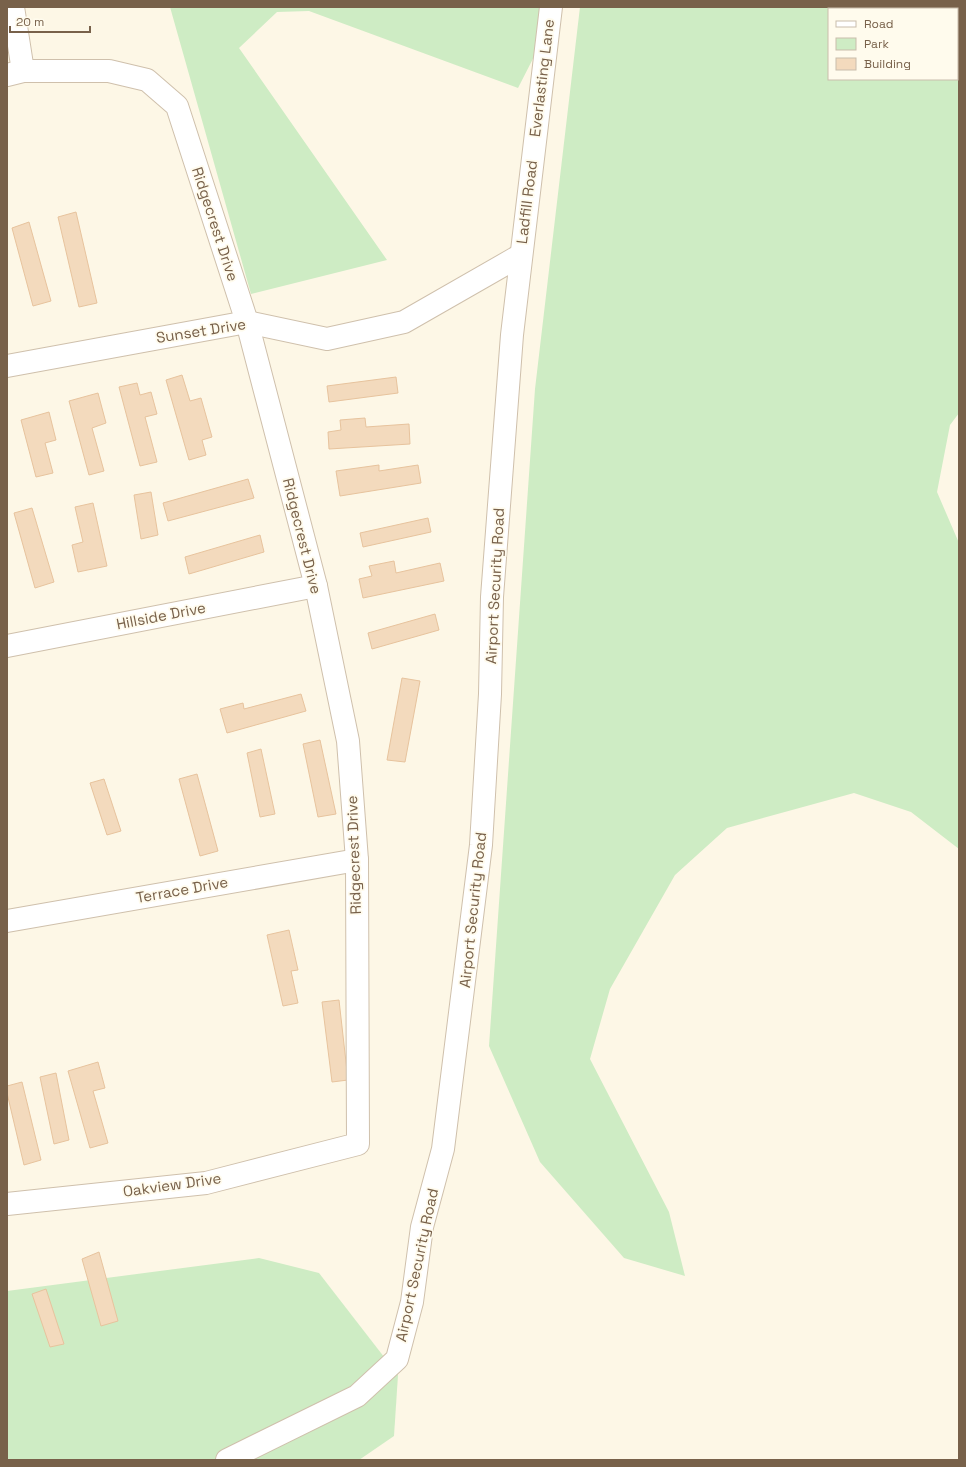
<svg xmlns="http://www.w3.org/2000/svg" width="966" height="1467" viewBox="0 0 966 1467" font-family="'Space Grotesk',sans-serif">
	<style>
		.green { fill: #ceecc4; fill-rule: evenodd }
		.building { fill: #f3dabd; stroke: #e7c39d }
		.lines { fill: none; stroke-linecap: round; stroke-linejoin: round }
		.minor-casing { stroke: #cfc0ac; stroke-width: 24 }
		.minor { stroke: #fff; stroke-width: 22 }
		.labels { text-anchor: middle; stroke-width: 3.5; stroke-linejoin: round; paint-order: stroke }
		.street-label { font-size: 15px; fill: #78614a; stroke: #fffbed }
	</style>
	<rect width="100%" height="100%" fill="#fdf7e6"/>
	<!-- green -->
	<g class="green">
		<path d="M 170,7 L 543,7 L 542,41 L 518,88 L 309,11 L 277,12 L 239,48 L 387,260 L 251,294 Z"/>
		<path d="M 580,7 L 959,7 L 959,413 L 950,425 L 937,492 L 959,543 L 959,849 L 911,812 L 854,793 L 727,828 L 675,875 L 610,989 L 590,1059 L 669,1212 L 685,1276 L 624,1258 L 540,1162 L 489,1046 L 535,389 ZM 829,9 L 957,9 L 957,79 L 829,79 Z"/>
		<path d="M 259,1258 L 319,1273 L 398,1375 L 394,1436 L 359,1460 L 7,1460 L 7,1291 Z"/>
	</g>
	<!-- building -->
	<g class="building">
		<path d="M 76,212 L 97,303 L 79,307 L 58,217 Z"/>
		<path d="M 29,222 L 51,301 L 33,306 L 12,228 Z"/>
		<path d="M 182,375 L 190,401 L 201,398 L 212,437 L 202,440 L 206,455 L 189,460 L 166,380 Z"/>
		<path d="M 396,377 L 398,393 L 329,402 L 327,386 Z"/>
		<path d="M 137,383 L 140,395 L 151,392 L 157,414 L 145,417 L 157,462 L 140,466 L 119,387 Z"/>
		<path d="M 98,393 L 106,423 L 92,428 L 104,471 L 89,475 L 69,401 Z"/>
		<path d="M 49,412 L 56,440 L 45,443 L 53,473 L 36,477 L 21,420 Z"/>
		<path d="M 365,418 L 366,427 L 409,424 L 410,444 L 329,449 L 328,432 L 341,430 L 340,420 Z"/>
		<path d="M 379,465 L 379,471 L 418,465 L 421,483 L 340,496 L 336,471 Z"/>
		<path d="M 248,479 L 254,498 L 168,521 L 163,503 Z"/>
		<path d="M 151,492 L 158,535 L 141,539 L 134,495 Z"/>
		<path d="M 93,503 L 107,566 L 78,572 L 72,545 L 83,542 L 75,507 Z"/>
		<path d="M 32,508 L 54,582 L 35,588 L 14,513 Z"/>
		<path d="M 428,518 L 431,532 L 363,547 L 360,533 Z"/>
		<path d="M 260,535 L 264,552 L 189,574 L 185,557 Z"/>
		<path d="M 394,561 L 396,573 L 440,563 L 444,581 L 363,598 L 359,579 L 372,576 L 369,566 Z"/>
		<path d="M 435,614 L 439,630 L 372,649 L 368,633 Z"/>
		<path d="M 402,678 L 420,681 L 405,762 L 387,760 Z"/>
		<path d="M 301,694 L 306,711 L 227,733 L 220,709 L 243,703 L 244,709 Z"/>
		<path d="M 320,740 L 336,814 L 318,817 L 303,744 Z"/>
		<path d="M 261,749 L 275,814 L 260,817 L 247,753 Z"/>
		<path d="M 197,774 L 218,851 L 200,856 L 179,779 Z"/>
		<path d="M 104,779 L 121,831 L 107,835 L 90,783 Z"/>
		<path d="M 289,930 L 298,970 L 291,971 L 298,1003 L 283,1006 L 267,935 Z"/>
		<path d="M 339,1000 L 348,1080 L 332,1082 L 322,1002 Z"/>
		<path d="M 98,1062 L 105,1088 L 93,1091 L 108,1143 L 90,1148 L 68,1071 Z"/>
		<path d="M 56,1073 L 69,1140 L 54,1144 L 40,1077 Z"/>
		<path d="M 22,1082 L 41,1160 L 24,1165 L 7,1093 L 7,1086 Z"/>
		<path d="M 99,1252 L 118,1321 L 101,1326 L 82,1259 Z"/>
		<path d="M 46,1289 L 64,1344 L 50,1347 L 32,1294 Z"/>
	</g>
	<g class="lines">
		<!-- minor casing -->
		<g class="minor-casing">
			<g id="minor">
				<path d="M 13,7 L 23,71"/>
				<path d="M 7,75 L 23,71 L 109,71 L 147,80 L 177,106 L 247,322 L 316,586 L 348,741 L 357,860 L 358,1144 L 206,1183 L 7,1204"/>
				<path d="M 7,366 L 247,322 L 327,339 L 404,322 L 521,255"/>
				<path d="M 7,646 L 316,586"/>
				<path d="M 7,921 L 357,860"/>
				<path d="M 227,1460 L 357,1396 L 397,1359 L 412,1302 L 422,1227 L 443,1149 L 481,845 L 490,694 L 492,597 L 512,335 L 551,7"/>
			</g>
		</g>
		<!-- minor -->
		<use href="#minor" class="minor"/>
	</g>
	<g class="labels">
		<!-- street labels -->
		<g class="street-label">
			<text transform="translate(542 78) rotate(-83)" y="5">Everlasting Lane</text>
			<text transform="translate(527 202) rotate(-83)" y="5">Ladfill Road</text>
			<text transform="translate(215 224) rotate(72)" y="5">Ridgecrest Drive</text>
			<text transform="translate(201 331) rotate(-9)" y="5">Sunset Drive</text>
			<text transform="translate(302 536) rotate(76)" y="5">Ridgecrest Drive</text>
			<text transform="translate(495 586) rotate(-87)" y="5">Airport Security Road</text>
			<text transform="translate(161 616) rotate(-11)" y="5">Hillside Drive</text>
			<text transform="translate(354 855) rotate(-92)" y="5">Ridgecrest Drive</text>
			<text transform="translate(182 890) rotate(-10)" y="5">Terrace Drive</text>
			<text transform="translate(473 910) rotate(-84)" y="5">Airport Security Road</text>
			<text transform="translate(172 1185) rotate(-8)" y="5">Oakview Drive</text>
			<text transform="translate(417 1265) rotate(-78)" y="5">Airport Security Road</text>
		</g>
	</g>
	<!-- border -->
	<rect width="966" height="1467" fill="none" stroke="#78614a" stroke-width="16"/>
	<!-- legend -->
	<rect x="828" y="8" width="130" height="72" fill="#fffbed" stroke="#c9bdac"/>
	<rect x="836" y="21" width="20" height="6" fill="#ffffff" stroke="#c9bdac"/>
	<text x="864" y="28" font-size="12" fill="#78614a">Road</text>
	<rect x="836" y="38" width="20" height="12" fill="#ceecc4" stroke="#c9bdac"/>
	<text x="864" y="48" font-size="12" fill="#78614a">Park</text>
	<rect x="836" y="58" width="20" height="12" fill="#f3dabd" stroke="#c9bdac"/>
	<text x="864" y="68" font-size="12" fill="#78614a">Building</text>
	<!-- scale -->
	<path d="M10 26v6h80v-6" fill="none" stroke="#78614a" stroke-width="2"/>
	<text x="16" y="26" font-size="12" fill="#78614a" stroke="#fffbed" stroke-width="3" paint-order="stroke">20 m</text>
</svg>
